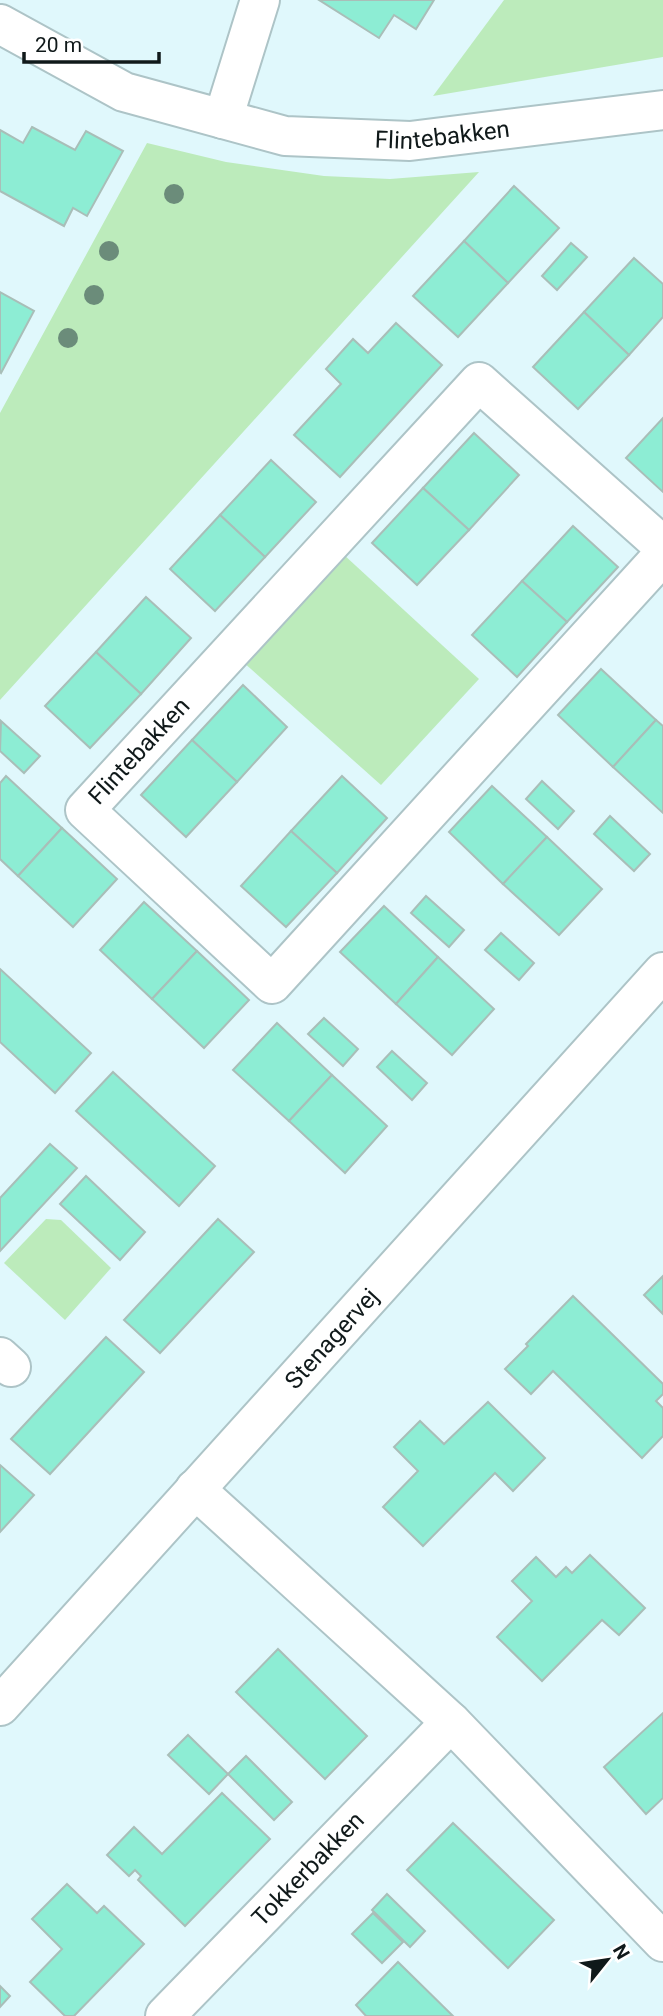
<svg xmlns="http://www.w3.org/2000/svg" width="663" height="2016" viewBox="0 0 663 2016" font-family="Roboto,sans-serif">
	<style>
		.green { fill: #bcebbb }
		.building { fill: #8dedd4; stroke: #a9beb8; stroke-width: 2 }
		.lines { fill: none; stroke-linecap: round; stroke-linejoin: round }
		.minor-casing { stroke: #adc4c7; stroke-width: 42 }
		.minor { stroke: #fff; stroke-width: 38 }
		.tree { fill: #6b8c7a }
		.labels { text-anchor: middle; stroke-width: 5; stroke-linejoin: round; paint-order: stroke }
		.street-label { font-size: 24px; fill: #10191a; stroke: #fff }
	</style>
	<rect width="100%" height="100%" fill="#e0f8fc"/>
	<!-- green -->
	<g class="green">
		<path d="M 504,0 L 663,0 L 663,57 L 433,96 Z"/>
		<path d="M 147,143 L 226,162 L 324,176 L 390,179 L 479,172 L 0,700 L 0,413 Z"/>
		<path d="M 343,554 L 479,679 L 381,785 L 243,662 Z"/>
		<path d="M 46,1219 L 61,1220 L 111,1268 L 65,1320 L 4,1263 Z"/>
	</g>
	<!-- building -->
	<g class="building">
		<path d="M 319,0 L 434,0 L 416,29 L 394,15 L 379,38 Z"/>
		<path d="M 32,127 L 75,150 L 86,131 L 123,151 L 87,216 L 73,208 L 64,226 L 0,191 L 0,130 L 23,143 Z"/>
		<path d="M 514,186 L 559,228 L 508,283 L 464,241 Z"/>
		<path d="M 464,241 L 508,283 L 458,337 L 413,296 Z"/>
		<path d="M 571,243 L 587,257 L 557,290 L 542,276 Z"/>
		<path d="M 634,258 L 663,284 L 663,317 L 629,355 L 584,312 Z"/>
		<path d="M 0,292 L 34,311 L 1,373 L 0,372 Z"/>
		<path d="M 584,312 L 629,355 L 578,409 L 533,367 Z"/>
		<path d="M 396,323 L 442,365 L 340,477 L 294,435 L 341,384 L 326,369 L 353,339 L 368,353 Z"/>
		<path d="M 663,418 L 663,492 L 626,458 Z"/>
		<path d="M 474,433 L 519,475 L 469,530 L 423,488 Z"/>
		<path d="M 271,460 L 316,502 L 265,557 L 220,515 Z"/>
		<path d="M 423,488 L 469,530 L 417,585 L 372,543 Z"/>
		<path d="M 220,515 L 265,557 L 215,611 L 170,569 Z"/>
		<path d="M 573,526 L 618,567 L 567,622 L 522,581 Z"/>
		<path d="M 522,581 L 567,622 L 517,677 L 472,635 Z"/>
		<path d="M 146,597 L 191,638 L 141,694 L 96,652 Z"/>
		<path d="M 96,652 L 141,694 L 90,748 L 45,706 Z"/>
		<path d="M 601,669 L 656,720 L 613,767 L 558,715 Z"/>
		<path d="M 243,685 L 287,727 L 237,782 L 192,740 Z"/>
		<path d="M 656,720 L 663,726 L 663,813 L 613,767 Z"/>
		<path d="M 1,721 L 40,756 L 24,773 L 0,751 Z"/>
		<path d="M 192,740 L 237,782 L 186,837 L 141,795 Z"/>
		<path d="M 6,776 L 62,828 L 18,876 L 0,859 L 0,783 Z"/>
		<path d="M 342,776 L 387,818 L 337,873 L 291,831 Z"/>
		<path d="M 542,781 L 574,811 L 558,829 L 526,799 Z"/>
		<path d="M 492,786 L 547,837 L 503,884 L 449,832 Z"/>
		<path d="M 610,816 L 650,854 L 634,871 L 594,834 Z"/>
		<path d="M 62,828 L 117,879 L 73,927 L 18,876 Z"/>
		<path d="M 291,831 L 337,873 L 286,927 L 241,886 Z"/>
		<path d="M 547,837 L 602,889 L 559,935 L 503,884 Z"/>
		<path d="M 426,896 L 464,930 L 449,947 L 411,913 Z"/>
		<path d="M 144,902 L 197,951 L 152,999 L 100,950 Z"/>
		<path d="M 384,906 L 438,957 L 396,1004 L 340,952 Z"/>
		<path d="M 501,933 L 534,963 L 519,980 L 485,950 Z"/>
		<path d="M 197,951 L 249,1000 L 204,1048 L 152,999 Z"/>
		<path d="M 438,957 L 494,1009 L 452,1055 L 396,1004 Z"/>
		<path d="M 0,969 L 91,1053 L 55,1093 L 0,1042 Z"/>
		<path d="M 324,1018 L 358,1049 L 343,1066 L 308,1034 Z"/>
		<path d="M 277,1023 L 332,1075 L 289,1121 L 233,1070 Z"/>
		<path d="M 392,1051 L 427,1083 L 412,1100 L 377,1067 Z"/>
		<path d="M 113,1072 L 215,1166 L 179,1206 L 76,1111 Z"/>
		<path d="M 332,1075 L 387,1126 L 345,1173 L 289,1121 Z"/>
		<path d="M 50,1144 L 77,1168 L 0,1251 L 0,1198 Z"/>
		<path d="M 86,1176 L 145,1232 L 120,1260 L 60,1204 Z"/>
		<path d="M 218,1219 L 254,1252 L 160,1353 L 124,1320 Z"/>
		<path d="M 663,1276 L 663,1314 L 644,1295 Z"/>
		<path d="M 573,1296 L 663,1384 L 663,1394 L 656,1401 L 663,1408 L 663,1436 L 642,1458 L 553,1371 L 531,1394 L 505,1369 L 528,1346 L 526,1344 Z"/>
		<path d="M 106,1337 L 144,1372 L 50,1474 L 11,1439 Z"/>
		<path d="M 488,1402 L 545,1458 L 513,1491 L 495,1473 L 423,1546 L 383,1507 L 418,1471 L 394,1447 L 420,1421 L 444,1444 Z"/>
		<path d="M 0,1465 L 34,1495 L 0,1532 Z"/>
		<path d="M 590,1555 L 645,1608 L 619,1635 L 602,1620 L 542,1681 L 497,1637 L 532,1601 L 512,1581 L 536,1557 L 556,1577 L 566,1567 L 572,1573 Z"/>
		<path d="M 278,1649 L 367,1736 L 325,1779 L 236,1692 Z"/>
		<path d="M 663,1713 L 663,1798 L 646,1814 L 604,1767 Z"/>
		<path d="M 188,1735 L 228,1774 L 209,1794 L 168,1755 Z"/>
		<path d="M 246,1756 L 292,1802 L 274,1820 L 228,1774 Z"/>
		<path d="M 222,1793 L 270,1839 L 185,1926 L 138,1880 L 141,1876 L 135,1870 L 129,1876 L 107,1855 L 134,1827 L 162,1854 Z"/>
		<path d="M 453,1823 L 554,1920 L 508,1968 L 407,1870 Z"/>
		<path d="M 67,1884 L 97,1913 L 104,1906 L 144,1944 L 74,2016 L 65,2016 L 30,1982 L 62,1949 L 32,1919 Z"/>
		<path d="M 387,1894 L 425,1931 L 410,1947 L 372,1910 Z"/>
		<path d="M 373,1913 L 403,1942 L 382,1963 L 352,1934 Z"/>
		<path d="M 398,1962 L 453,2016 L 366,2016 L 356,2005 Z"/>
		<path d="M 0,1986 L 10,1996 L 0,2007 Z"/>
	</g>
	<g class="lines">
		<!-- minor casing -->
		<g class="minor-casing">
			<g id="minor">
				<path id="s1" d="M 0,24 L 124,92 L 285,136 L 410,141 L 663,110"/>
				<path d="M 223,119 L 260,0"/>
				<path d="M 663,546 L 479,382 L 85,810 L 272,984 L 663,555"/>
				<path d="M 0,1357 L 11,1367"/>
				<path d="M 195,1489 L 451,1722 L 663,1942"/>
				<path id="s2" d="M 0,1706 L 663,972"/>
				<path id="s3" d="M 165,2016 L 451,1722"/>
			</g>
		</g>
		<!-- minor -->
		<use href="#minor" class="minor"/>
	</g>
	<!-- trees -->
	<g class="tree">
		<circle cx="174" cy="194" r="10"/>
		<circle cx="109" cy="251" r="10"/>
		<circle cx="94" cy="295" r="10"/>
		<circle cx="68" cy="338" r="10"/>
	</g>
	<g class="labels">
		<!-- street labels -->
		<g class="street-label">
			<text dy="8" stroke="none"><textPath href="#s1" startOffset="466">Flintebakken</textPath></text>
			<text transform="translate(139 751) rotate(-47)" y="8">Flintebakken</text>
			<text dy="8" stroke="none"><textPath href="#s2" startOffset="495">Stenagervej</textPath></text>
			<text dy="8" stroke="none"><textPath href="#s3" startOffset="205">Tokkerbakken</textPath></text>
		</g>
	</g>
	<!-- north arrow -->
	<g transform="translate(607 1960) rotate(60)" stroke="#ffffff" stroke-width="5" paint-order="stroke">
	<path d="M0-5L12 26L0 18L-12 26Z" fill="#10191a"/>
	<text y="-10" font-size="19" font-weight="bold" text-anchor="middle" fill="#10191a">N</text>
	</g>
	<!-- scale -->
	<path d="M24 52v10h135v-10" fill="none" stroke="#10191a" stroke-width="3.5"/>
	<text x="35" y="52" font-size="21" fill="#10191a" stroke="#ffffff" stroke-width="5" paint-order="stroke">20 m</text>
</svg>
